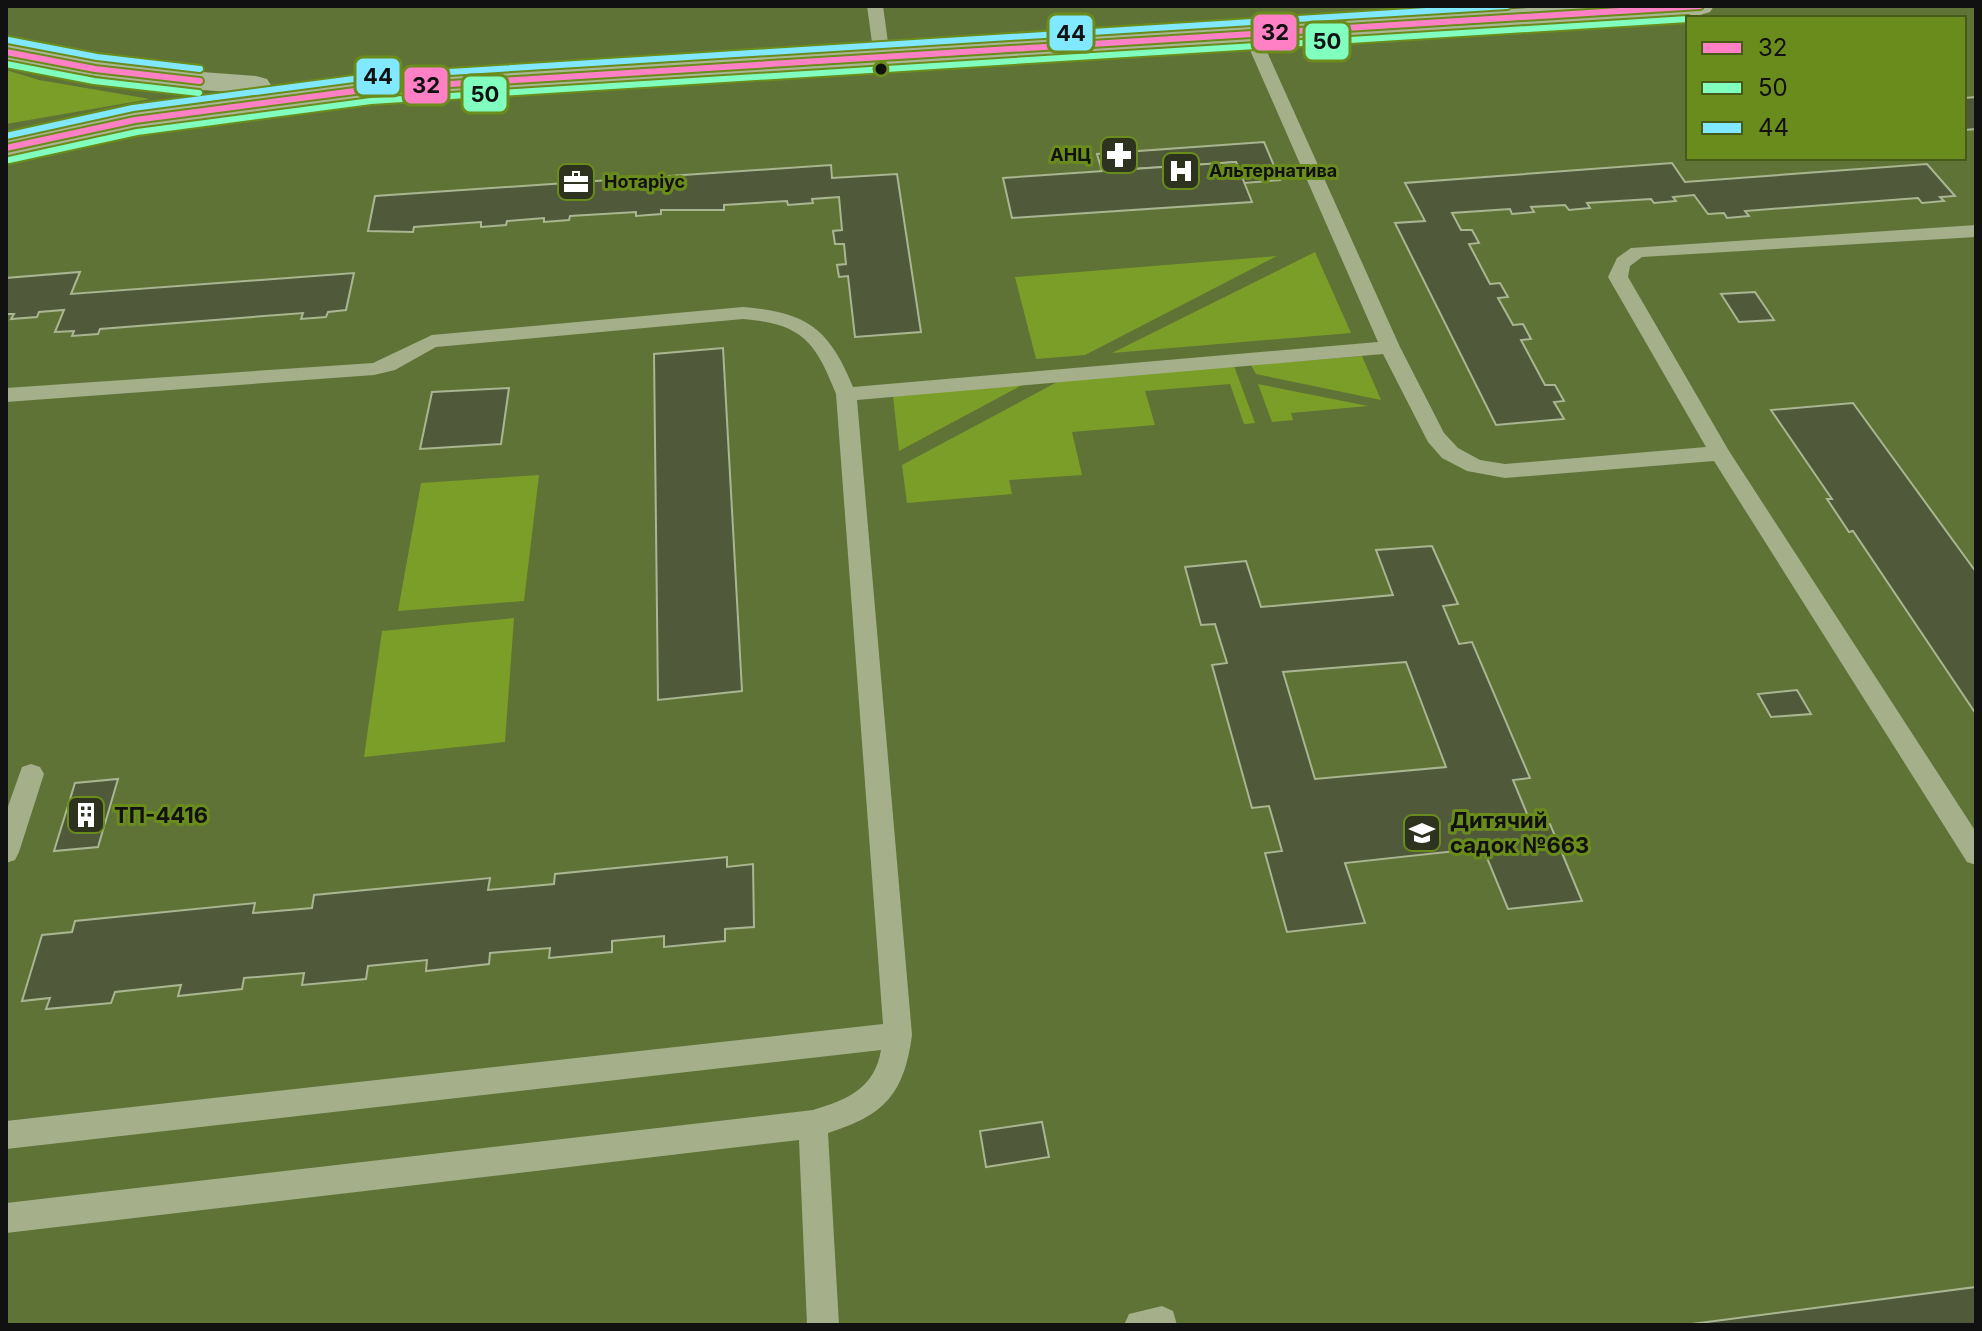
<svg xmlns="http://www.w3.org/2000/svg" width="1982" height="1331" viewBox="0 0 1982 1331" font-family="Inter,sans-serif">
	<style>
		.green { fill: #7b9e29 }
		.building { fill: #505a3a; stroke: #aab592; stroke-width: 2; fill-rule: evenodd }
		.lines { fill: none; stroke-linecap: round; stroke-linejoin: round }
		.service { fill: #a5b08a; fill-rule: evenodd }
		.secondary { fill: #abb694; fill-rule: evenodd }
		.bus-1-casing { stroke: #6a8c1d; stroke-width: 10 }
		.bus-2-casing { stroke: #6a8c1d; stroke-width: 10 }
		.bus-3-casing { stroke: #6a8c1d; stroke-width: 10 }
		.bus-1 { stroke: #ff80c5; stroke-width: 6 }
		.bus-2 { stroke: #80ffbe; stroke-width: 6 }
		.bus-3 { stroke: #80e8ff; stroke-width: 6 }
		.bus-dot { fill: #111; stroke: #6a8c1d; stroke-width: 3 }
		.labels { text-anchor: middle; stroke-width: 6; stroke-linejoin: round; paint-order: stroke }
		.far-poi-label { font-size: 18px; font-weight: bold; fill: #111; stroke: #6a8c1d; text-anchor: start }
		.poi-label { font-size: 22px; font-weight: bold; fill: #111; stroke: #6a8c1d; text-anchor: start }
		.line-badge { stroke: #6a8c1d; stroke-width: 3 }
		.pale-badge-label { font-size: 22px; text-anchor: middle; font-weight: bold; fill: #111 }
	</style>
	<rect width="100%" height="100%" fill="#607336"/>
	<!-- green -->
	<g class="green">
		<path d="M 6,70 L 39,80 L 150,99 L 6,124 Z"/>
		<path d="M 1315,252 L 1351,333 L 1112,353 Z"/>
		<path d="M 1277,256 L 1085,355 L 1036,359 L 1015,277 Z"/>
		<path d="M 1362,356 L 1381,400 L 1256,374 L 1251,365 Z"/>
		<path d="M 1234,366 L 1255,423 L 1244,424 L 1230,384 L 1145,391 L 1155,425 L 1072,432 L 1082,475 L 1009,480 L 1012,494 L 907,503 L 902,465 L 1061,380 Z"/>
		<path d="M 1024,384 L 899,451 L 893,396 Z"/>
		<path d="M 1258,384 L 1368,406 L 1291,413 L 1293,420 L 1272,422 Z"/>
		<path d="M 539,475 L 524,601 L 398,611 L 421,483 Z"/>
		<path d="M 514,618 L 505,742 L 364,757 L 382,631 Z"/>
	</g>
	<!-- building -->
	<g class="building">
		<path d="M 1976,97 L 1976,129 L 1964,130 L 1964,98 Z"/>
		<path d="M 1264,142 L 1280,180 L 1244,183 L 1236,162 L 1102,171 L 1097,154 Z"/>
		<path d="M 1236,162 L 1252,202 L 1012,218 L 1003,178 Z"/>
		<path d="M 1672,163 L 1685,182 L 1927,164 L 1955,196 L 1940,197 L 1944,201 L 1922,203 L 1918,198 L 1745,211 L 1749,216 L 1727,218 L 1724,213 L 1708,214 L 1694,195 L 1673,197 L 1676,201 L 1654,203 L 1651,199 L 1587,203 L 1590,208 L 1569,210 L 1565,205 L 1531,207 L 1534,212 L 1512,214 L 1510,209 L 1452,213 L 1461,230 L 1472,230 L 1479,243 L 1469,244 L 1490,284 L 1500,283 L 1508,297 L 1498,298 L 1513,325 L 1523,324 L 1531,339 L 1521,340 L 1545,385 L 1555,385 L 1564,401 L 1554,402 L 1564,419 L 1496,425 L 1395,223 L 1425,221 L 1405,183 Z"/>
		<path d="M 831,165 L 832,178 L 897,174 L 921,332 L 855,337 L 848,276 L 839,277 L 837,265 L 846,264 L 844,244 L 835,244 L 833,231 L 842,230 L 839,197 L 812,199 L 813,203 L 788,205 L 787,201 L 724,205 L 724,210 L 661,210 L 661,214 L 636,216 L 636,212 L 570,216 L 569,220 L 544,222 L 544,218 L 507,221 L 506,225 L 481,227 L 481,222 L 414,227 L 413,232 L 368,231 L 375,196 Z"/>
		<path d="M 80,272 L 71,294 L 354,273 L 346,310 L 328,312 L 326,317 L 301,319 L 303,313 L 100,329 L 98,334 L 72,336 L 74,331 L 55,332 L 64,310 L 39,312 L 37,317 L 11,319 L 14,314 L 6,314 L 6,278 Z"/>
		<path d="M 1755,292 L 1774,320 L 1739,322 L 1721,294 Z"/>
		<path d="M 723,348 L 742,691 L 658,700 L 654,354 Z"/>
		<path d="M 509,388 L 501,444 L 420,449 L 432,392 Z"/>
		<path d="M 1853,403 L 1976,572 L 1976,714 L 1853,531 L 1849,532 L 1827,499 L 1832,499 L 1771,410 Z"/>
		<path d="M 1432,546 L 1458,604 L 1443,606 L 1459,644 L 1472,642 L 1530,778 L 1513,780 L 1532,826 L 1550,824 L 1582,901 L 1508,909 L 1483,848 L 1345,863 L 1365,923 L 1287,932 L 1265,853 L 1282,851 L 1269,806 L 1252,808 L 1212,665 L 1227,663 L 1215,624 L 1201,625 L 1185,567 L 1246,561 L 1261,607 L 1393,595 L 1376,550 ZM 1406,662 L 1446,767 L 1315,779 L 1283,672 Z"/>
		<path d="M 1797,690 L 1811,714 L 1771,717 L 1758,694 Z"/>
		<path d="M 118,779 L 98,847 L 54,851 L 75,783 Z"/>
		<path d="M 727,857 L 727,867 L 753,864 L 754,927 L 725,929 L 725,941 L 664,947 L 664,936 L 612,941 L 612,952 L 549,958 L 550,948 L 490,953 L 489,964 L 426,971 L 427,960 L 368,966 L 366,979 L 302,985 L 304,973 L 244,978 L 242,989 L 178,996 L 181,985 L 115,992 L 111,1003 L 46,1009 L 50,998 L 22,1001 L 42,935 L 72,932 L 75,921 L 255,903 L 253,913 L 312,908 L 314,895 L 490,878 L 488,890 L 554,884 L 555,874 Z"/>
		<path d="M 1042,1122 L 1049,1157 L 986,1167 L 980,1131 Z"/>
		<path d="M 1976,1287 L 1976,1325 L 1684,1325 Z"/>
	</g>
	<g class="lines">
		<!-- service -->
		<g class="service">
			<path d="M 867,6 L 883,6 L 890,57 L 888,60 L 882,62 L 874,57 Z"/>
			<path d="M 1251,29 L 1259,34 L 1400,347 L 1444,433 L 1458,448 L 1480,460 L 1505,464 L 1706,447 L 1608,277 L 1617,258 L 1631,248 L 1976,225 L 1976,237 L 1642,257 L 1630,266 L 1628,277 L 1729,451 L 1976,832 L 1976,865 L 1967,862 L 1714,461 L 1505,478 L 1467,471 L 1442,458 L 1428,442 L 1383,354 L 857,400 L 912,1035 C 904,1094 885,1115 828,1133 L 839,1325 L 807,1325 L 799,1140 L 6,1233 L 6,1203 L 813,1110 C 847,1100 875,1088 881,1050 L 6,1149 L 6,1121 L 883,1024 L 836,394 C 815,341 802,324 743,319 L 436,347 L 395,370 L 374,375 L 6,402 L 6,388 L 373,363 L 432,335 L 743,307 C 806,312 829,328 853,387 L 1378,342 L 1243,34 Z"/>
			<path d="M 31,764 L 40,767 L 44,774 L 19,852 L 15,860 L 6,863 L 6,812 L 22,767 Z"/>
			<path d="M 1162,1306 L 1173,1311 L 1177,1325 L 1124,1325 L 1129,1314 Z"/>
		</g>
		<!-- secondary -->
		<g class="secondary">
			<path d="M 1561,6 L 1714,6 L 1710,12 L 1700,15 L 370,98 L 135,129 L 6,158 L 6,138 L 135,111 L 370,80 Z"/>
			<path d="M 6,43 L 162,69 L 256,76 L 267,79 L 271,85 L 267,91 L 256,94 L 162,87 L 6,61 Z"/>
		</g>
		<!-- bus-1 casing -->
		<g class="bus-1-casing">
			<g id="bus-1">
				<path d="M 6,52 L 95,69 L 200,81"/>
				<path d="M 6,148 L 135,120 L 370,89 L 1700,6"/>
			</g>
		</g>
		<!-- bus-2 casing -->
		<g class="bus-2-casing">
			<g id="bus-2">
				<path d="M 6,64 L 94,81 L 199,93"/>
				<path d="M 9,160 L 137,132 L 371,101 L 1688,19"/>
			</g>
		</g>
		<!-- bus-3 casing -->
		<g class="bus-3-casing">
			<g id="bus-3">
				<path d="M 8,40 L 97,57 L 200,69"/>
				<path d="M 6,136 L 133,108 L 369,77 L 1507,6"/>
			</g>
		</g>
		<!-- bus-1 -->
		<use href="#bus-1" class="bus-1"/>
		<!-- bus-2 -->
		<use href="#bus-2" class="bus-2"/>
		<!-- bus-3 -->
		<use href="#bus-3" class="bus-3"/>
	</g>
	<!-- icons -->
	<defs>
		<g id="pharmacy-square" transform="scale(2)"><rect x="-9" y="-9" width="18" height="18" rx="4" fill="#2d331e" stroke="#6a8c1d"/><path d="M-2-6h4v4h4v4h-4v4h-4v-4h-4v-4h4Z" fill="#fff"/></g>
		<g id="hospital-square" transform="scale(2)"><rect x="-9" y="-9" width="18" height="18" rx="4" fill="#2d331e" stroke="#6a8c1d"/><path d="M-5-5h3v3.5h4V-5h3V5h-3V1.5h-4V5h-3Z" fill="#fff"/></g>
		<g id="office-square" transform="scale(2)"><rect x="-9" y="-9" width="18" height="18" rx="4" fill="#2d331e" stroke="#6a8c1d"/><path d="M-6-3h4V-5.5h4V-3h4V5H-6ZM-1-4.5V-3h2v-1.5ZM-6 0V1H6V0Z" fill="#fff"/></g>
		<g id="building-square" transform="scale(2)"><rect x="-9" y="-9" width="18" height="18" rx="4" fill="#2d331e" stroke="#6a8c1d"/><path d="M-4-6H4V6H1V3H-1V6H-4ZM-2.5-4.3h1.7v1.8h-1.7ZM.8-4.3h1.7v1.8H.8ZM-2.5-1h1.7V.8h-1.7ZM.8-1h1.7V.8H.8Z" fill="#fff"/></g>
		<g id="school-square" transform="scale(2)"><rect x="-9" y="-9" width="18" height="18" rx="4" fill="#2d331e" stroke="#6a8c1d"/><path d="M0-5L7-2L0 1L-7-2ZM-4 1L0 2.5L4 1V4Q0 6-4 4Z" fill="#fff"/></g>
	</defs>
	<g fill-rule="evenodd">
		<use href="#pharmacy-square" x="1119" y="155"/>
		<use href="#hospital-square" x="1181" y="171"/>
		<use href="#office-square" x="576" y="182"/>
		<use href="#building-square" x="86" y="815"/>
		<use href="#school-square" x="1422" y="833"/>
	</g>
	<!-- markers -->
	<circle class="bus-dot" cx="881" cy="69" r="7"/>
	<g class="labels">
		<!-- far-poi labels -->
		<g class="far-poi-label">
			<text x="1091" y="161" text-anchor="end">АНЦ</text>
			<text x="1209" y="177">Альтернатива</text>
			<text x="604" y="188">Нотаріус</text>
		</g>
		<!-- poi labels -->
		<g class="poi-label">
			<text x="114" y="823">ТП-4416</text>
			<text x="1450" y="828">Дитячий<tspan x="1450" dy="25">садок №663</tspan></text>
		</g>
	</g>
	<g class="line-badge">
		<rect x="1252" y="13" width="46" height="39" rx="8" fill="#ff80c5"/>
		<rect x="1048" y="14" width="46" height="38" rx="8" fill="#80e8ff"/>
		<rect x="1304" y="22" width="46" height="39" rx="8" fill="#80ffbe"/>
		<rect x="355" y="57" width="46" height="39" rx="8" fill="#80e8ff"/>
		<rect x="403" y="66" width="46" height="39" rx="8" fill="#ff80c5"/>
		<rect x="462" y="75" width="46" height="38" rx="8" fill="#80ffbe"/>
	</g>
	<g class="pale-badge-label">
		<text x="1275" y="40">32</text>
		<text x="1071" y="41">44</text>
		<text x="1327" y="49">50</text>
		<text x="378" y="84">44</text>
		<text x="426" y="93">32</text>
		<text x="485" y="102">50</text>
	</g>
	<!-- border -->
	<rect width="1982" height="1331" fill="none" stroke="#111111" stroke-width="16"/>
	<!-- legend -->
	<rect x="1686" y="16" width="280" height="144" fill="#6a8c1d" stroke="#465b18" stroke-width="2"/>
	<rect x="1702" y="42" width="40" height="12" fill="#ff80c5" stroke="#465b18" stroke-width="2"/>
	<text x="1758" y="56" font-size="24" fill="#111111">32</text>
	<rect x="1702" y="82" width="40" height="12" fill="#80ffbe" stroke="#465b18" stroke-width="2"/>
	<text x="1758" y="96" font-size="24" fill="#111111">50</text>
	<rect x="1702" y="122" width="40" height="12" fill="#80e8ff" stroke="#465b18" stroke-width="2"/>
	<text x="1758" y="136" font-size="24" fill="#111111">44</text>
</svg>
